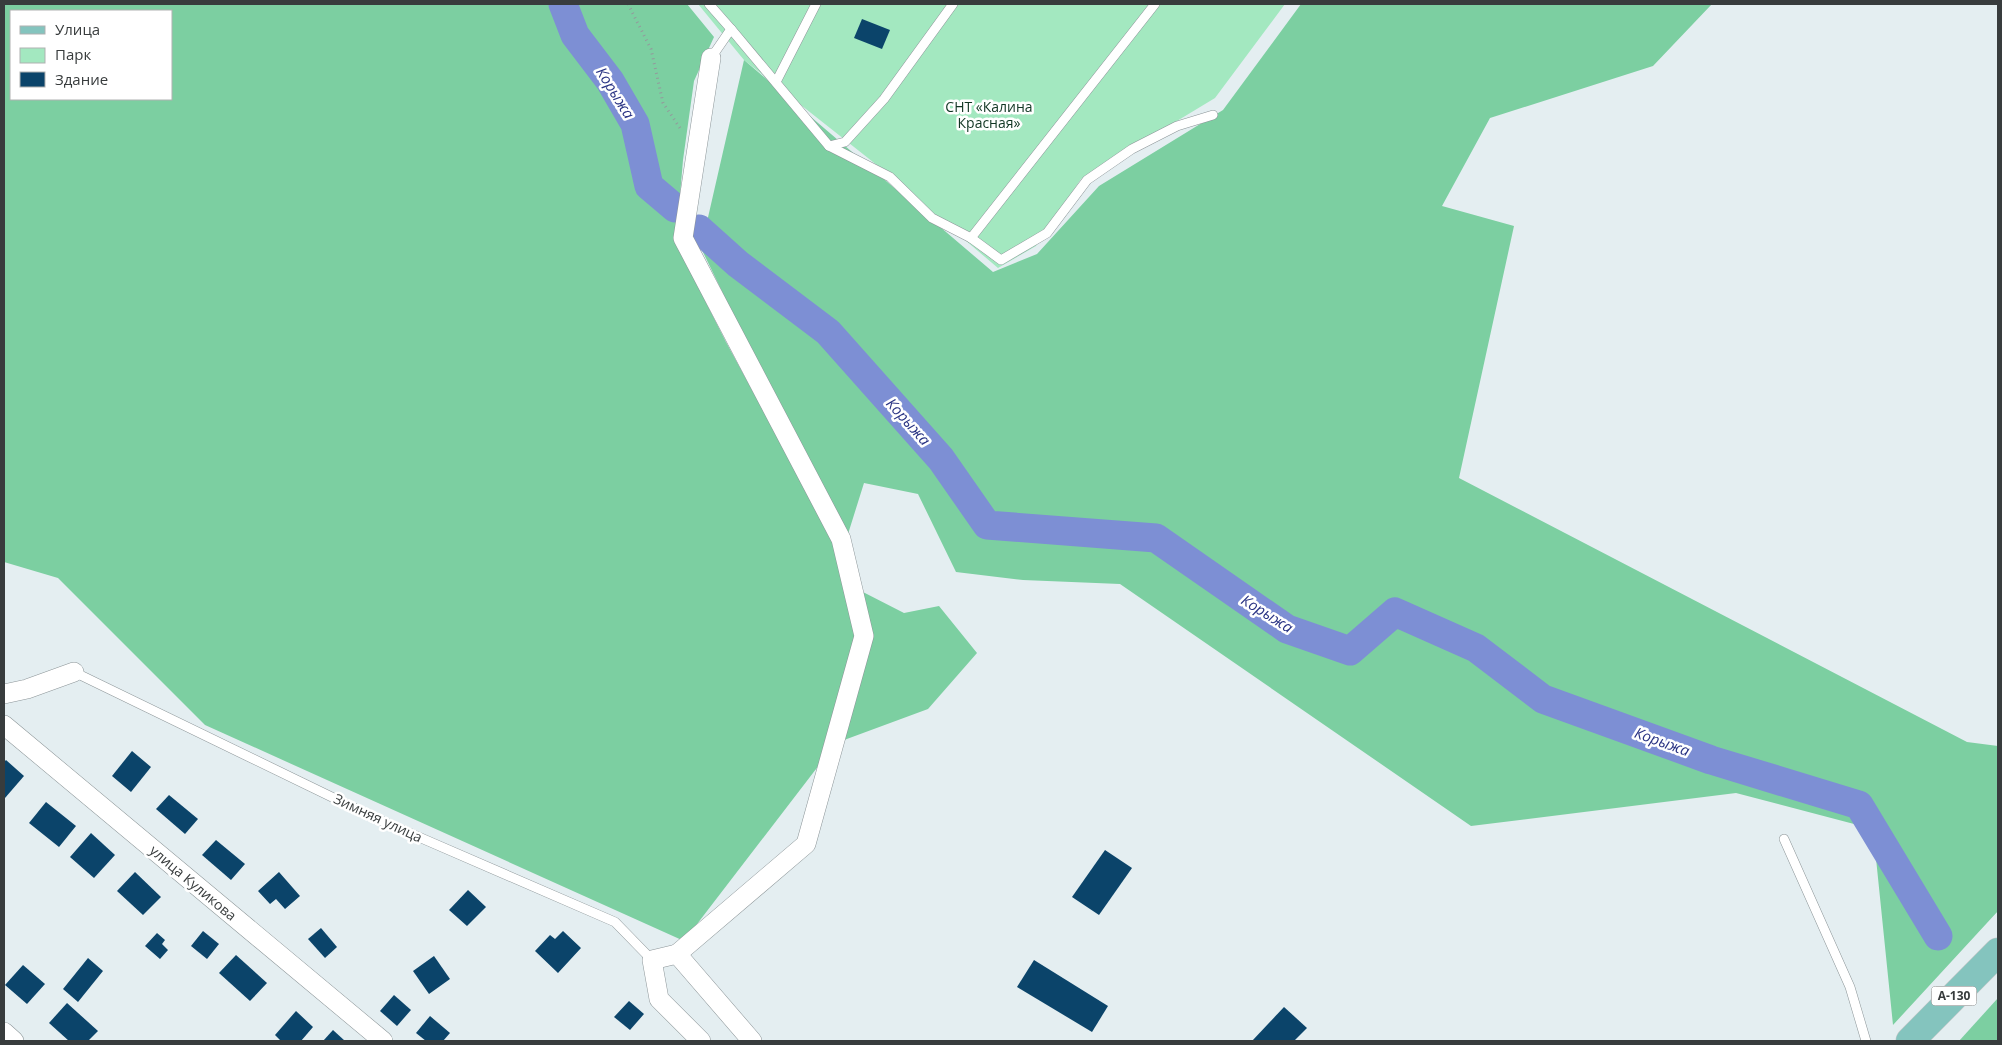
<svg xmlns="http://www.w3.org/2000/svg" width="2002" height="1045" viewBox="0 0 2002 1045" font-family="'Open Sans',sans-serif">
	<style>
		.green { fill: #a3e8c0 }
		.forest { fill: #7ccfa1; fill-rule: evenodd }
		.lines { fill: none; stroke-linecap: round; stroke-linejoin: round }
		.river { stroke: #7d8fd4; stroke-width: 29 }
		.building { fill: #0b446a }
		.lane-casing { stroke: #8c9598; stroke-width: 10 }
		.street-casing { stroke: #8c9598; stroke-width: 20 }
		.primary-casing { stroke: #c7c8c9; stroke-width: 29 }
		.path { stroke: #939a9c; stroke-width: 3; stroke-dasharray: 1 4; stroke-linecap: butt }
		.lane { stroke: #fff; stroke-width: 9 }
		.street { stroke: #fff; stroke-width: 19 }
		.primary { stroke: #84c4be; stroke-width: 28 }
		.labels { text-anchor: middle; stroke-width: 5; stroke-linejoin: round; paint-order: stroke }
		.shield { fill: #fff; stroke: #747677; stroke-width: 1 }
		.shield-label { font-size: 12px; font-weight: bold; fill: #383c3d }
		.park-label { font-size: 14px; fill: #113623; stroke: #fff }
		.street-label { font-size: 14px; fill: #383c3d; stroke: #fff }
		.water-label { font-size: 15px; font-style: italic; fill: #283283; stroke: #fff }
	</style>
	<rect width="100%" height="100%" fill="#e4eef1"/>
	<!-- green -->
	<path class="green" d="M 698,4 L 1285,4 L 1215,98 L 1081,179 L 1036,246 L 998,268 L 873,162 L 744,60 Z"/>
	<!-- forest -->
	<g class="forest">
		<path d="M 4,4 L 687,4 L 714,37 L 694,81 L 683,160 L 676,243 L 726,342 L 861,591 L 904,613 L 939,606 L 977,653 L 928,709 L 836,743 L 684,941 L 205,725 L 58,578 L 4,562 ZM 11,11 L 171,11 L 171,99 L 11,99 Z"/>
		<path d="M 1301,4 L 1712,4 L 1653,66 L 1490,118 L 1442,206 L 1514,226 L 1459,478 L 1967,742 L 1998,746 L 1998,911 L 1893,1025 L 1873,829 L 1736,793 L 1471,826 L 1120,584 L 1023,580 L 956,572 L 918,494 L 864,483 L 848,534 L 776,403 L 701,248 L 744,60 L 993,272 L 1037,254 L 1099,186 L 1223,110 Z"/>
		<path d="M 1998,998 L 1998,1041 L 1959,1041 Z"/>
	</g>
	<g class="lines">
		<!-- river -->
		<g class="river">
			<path d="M 563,4 L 575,35 L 610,81 L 635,124 L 649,186 L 675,208"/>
			<path d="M 699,229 L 738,264 L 828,332 L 941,459 L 987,525 L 1156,538 L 1287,629 L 1350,651 L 1395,612 L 1476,648 L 1543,699 L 1711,760 L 1859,805 L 1938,936"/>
		</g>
	</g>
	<!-- building -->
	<g class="building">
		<path d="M 862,19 L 890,30 L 882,49 L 854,38 Z"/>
		<path d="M 132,751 L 151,767 L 131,792 L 112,776 Z"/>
		<path d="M 6,760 L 24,776 L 5,798 L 4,762 Z"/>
		<path d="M 169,795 L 198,819 L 185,834 L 156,809 Z"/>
		<path d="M 46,802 L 76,826 L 59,847 L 29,823 Z"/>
		<path d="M 91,833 L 115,855 L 94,878 L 70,857 Z"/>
		<path d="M 216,840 L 245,864 L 231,880 L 202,855 Z"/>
		<path d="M 1105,850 L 1132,868 L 1099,915 L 1072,897 Z"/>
		<path d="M 135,872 L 161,897 L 143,915 L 117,891 Z"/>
		<path d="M 279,872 L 300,896 L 285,909 L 276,899 L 270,904 L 258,891 Z"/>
		<path d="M 468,890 L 486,907 L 467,926 L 449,910 Z"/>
		<path d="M 321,928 L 337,947 L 325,958 L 308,939 Z"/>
		<path d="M 203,931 L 219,944 L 207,959 L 191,946 Z"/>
		<path d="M 563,931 L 581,948 L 558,973 L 535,951 L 550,935 L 555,939 Z"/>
		<path d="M 157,933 L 165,940 L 162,944 L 168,950 L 160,959 L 145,946 Z"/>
		<path d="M 236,955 L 267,983 L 250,1001 L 219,973 Z"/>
		<path d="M 434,956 L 450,979 L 429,994 L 413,971 Z"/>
		<path d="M 88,958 L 103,971 L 78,1002 L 63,989 Z"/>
		<path d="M 1034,960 L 1108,1006 L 1092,1032 L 1017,987 Z"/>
		<path d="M 23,965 L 45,984 L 27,1004 L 5,985 Z"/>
		<path d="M 394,995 L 411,1010 L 397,1026 L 380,1011 Z"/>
		<path d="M 629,1001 L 644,1014 L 630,1030 L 614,1017 Z"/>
		<path d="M 67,1003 L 98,1031 L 88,1041 L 69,1041 L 49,1023 Z"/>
		<path d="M 1284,1007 L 1307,1028 L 1294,1041 L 1252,1041 Z"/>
		<path d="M 296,1011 L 313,1027 L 301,1041 L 281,1041 L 275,1035 Z"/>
		<path d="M 430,1016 L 450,1033 L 443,1041 L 426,1041 L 416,1033 Z"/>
		<path d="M 333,1030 L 345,1041 L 323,1041 Z"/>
	</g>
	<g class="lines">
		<!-- lane casing -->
		<g class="lane-casing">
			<g id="lane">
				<path d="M 709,4 L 731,29"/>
				<path d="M 711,58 L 731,29 L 829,146 L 845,142 L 884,99 L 953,4"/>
				<path d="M 776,82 L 816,4"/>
				<path d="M 829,146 L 890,177 L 932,218 L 971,238 L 1155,4"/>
				<path d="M 971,238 L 1001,260 L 1047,233 L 1087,180 L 1132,149 L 1177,126 L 1213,115"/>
				<path d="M 74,672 L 375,818 L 615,922 L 652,960"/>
				<path d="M 1784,839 L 1850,987 L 1866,1041"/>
			</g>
		</g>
		<!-- street casing -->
		<g class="street-casing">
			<g id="street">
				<path d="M 4,694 L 27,689 L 74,672"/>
				<path d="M 4,725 L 383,1041"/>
				<path d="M 677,954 L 806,844 L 864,636 L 841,539 L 683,238 L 711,58"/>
				<path d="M 4,1032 L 14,1041"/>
				<path d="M 701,1041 L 659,999 L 652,960 L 677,954 L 752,1041"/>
			</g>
		</g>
		<!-- primary casing -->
		<g class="primary-casing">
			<path id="primary" d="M 1910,1041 L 1998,952"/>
		</g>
		<!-- path -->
		<path class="path" d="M 628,4 L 651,49 L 663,103 L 682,131"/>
		<!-- lane -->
		<use href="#lane" class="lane"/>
		<!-- street -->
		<use href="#street" class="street"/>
		<!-- primary -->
		<use href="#primary" class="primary"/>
	</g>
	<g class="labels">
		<!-- shield labels -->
		<rect class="shield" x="1931.5" y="986.5" width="45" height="19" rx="4"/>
		<g class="shield-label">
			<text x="1954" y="1000">А-130</text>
		</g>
		<!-- park labels -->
		<g class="park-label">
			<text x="989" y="112">СНТ «Калина<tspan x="989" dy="16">Красная»</tspan></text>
		</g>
		<!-- street labels -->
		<g class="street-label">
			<text transform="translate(378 818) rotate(25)" y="5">Зимняя улица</text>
			<text transform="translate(193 883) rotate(40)" y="5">улица Куликова</text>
		</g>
		<!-- water labels -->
		<g class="water-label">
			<text transform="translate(615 93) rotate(58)" y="5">Корыжа</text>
			<text transform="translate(908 422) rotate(48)" y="5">Корыжа</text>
			<text transform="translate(1267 614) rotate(32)" y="5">Корыжа</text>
			<text transform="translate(1662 742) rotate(20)" y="5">Корыжа</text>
		</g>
	</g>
	<!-- border -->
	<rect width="2002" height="1045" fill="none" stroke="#383c3d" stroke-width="10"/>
	<!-- legend -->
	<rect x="10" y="10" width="162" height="90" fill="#ffffff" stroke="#afb1b1"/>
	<rect x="20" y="26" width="25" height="8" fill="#84c4be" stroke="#afb1b1"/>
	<text x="55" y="35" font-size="15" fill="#383c3d">Улица</text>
	<rect x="20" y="48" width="25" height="15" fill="#a3e8c0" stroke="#afb1b1"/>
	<text x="55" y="60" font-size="15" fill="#383c3d">Парк</text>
	<rect x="20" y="72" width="25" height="15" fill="#0b446a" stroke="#afb1b1"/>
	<text x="55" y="85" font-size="15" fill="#383c3d">Здание</text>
</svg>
